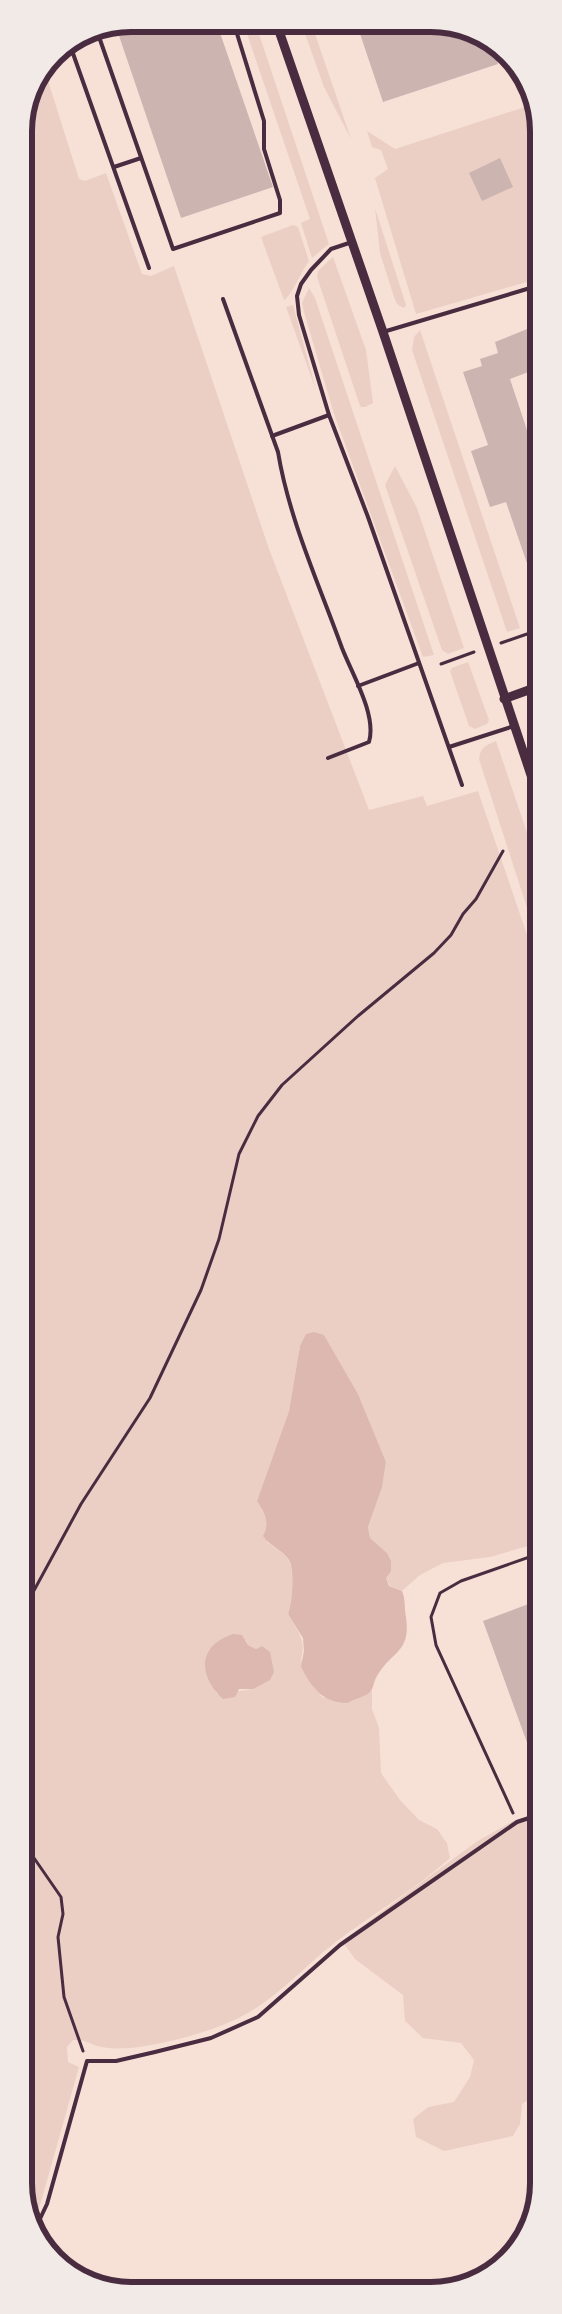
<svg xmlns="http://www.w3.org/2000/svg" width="562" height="2314" viewBox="0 0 562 2314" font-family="'Fira Sans Condensed',sans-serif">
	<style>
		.green { fill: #ebcfc5; fill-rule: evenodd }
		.water { fill: #dcb8b0 }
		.building { fill: #ccb4b1 }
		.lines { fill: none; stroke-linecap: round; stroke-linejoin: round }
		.path { stroke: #4a2c40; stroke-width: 3 }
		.service { stroke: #4a2c40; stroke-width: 4 }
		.tertiary { stroke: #4a2c40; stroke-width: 9 }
		.rim { fill: none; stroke: #4a2c40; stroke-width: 6 }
	</style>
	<rect width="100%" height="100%" fill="#f7e1d7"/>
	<!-- green -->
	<g class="green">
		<path d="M 244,25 L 256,25 L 329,244 L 312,258 L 301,223 L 310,219 Z"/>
		<path d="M 302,25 L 312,25 L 351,139 L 324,87 Z"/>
		<path d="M 45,71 L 79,179 L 85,181 L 106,173 L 142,274 L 151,276 L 174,266 L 269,549 L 369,810 L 423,796 L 427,806 L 478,791 L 538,967 L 538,1543 L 490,1557 L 443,1563 L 420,1575 L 402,1591 L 390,1586 L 386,1578 L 387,1553 L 370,1538 L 368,1527 L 382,1486 L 386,1462 L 358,1394 L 324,1335 L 300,1346 L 289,1411 L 257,1501 L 267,1520 L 267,1542 C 273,1547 284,1553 288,1559 C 295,1569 292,1604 288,1614 C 297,1630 307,1641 301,1659 L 311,1682 L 322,1697 L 348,1703 C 356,1697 366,1697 372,1690 L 372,1709 L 379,1728 L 381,1773 L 400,1800 L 419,1820 L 437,1829 L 447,1843 L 450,1858 C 415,1890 374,1913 337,1941 C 307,1964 281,1994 248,2013 C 219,2029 184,2039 151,2045 C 136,2048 117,2050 102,2047 C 90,2045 87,2039 73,2040 L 67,2047 L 68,2062 L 79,2067 L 41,2202 L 35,2217 L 25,2197 L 24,125 L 32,90 ZM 246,1640 L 248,1645 L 256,1649 L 263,1646 L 253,1689 L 217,1694 L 215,1690 Z"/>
		<path d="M 531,105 L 537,118 L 537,279 L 416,314 L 375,178 L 388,169 L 381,150 L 372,147 L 367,131 L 395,149 Z"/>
		<path d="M 375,208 L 406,305 L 404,308 L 398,305 L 395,300 L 380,253 Z"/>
		<path d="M 293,225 L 298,227 L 309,261 C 302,270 291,297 284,300 L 261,237 Z"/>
		<path d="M 333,257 L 366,350 L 373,403 L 365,407 L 361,407 L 359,403 L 317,277 L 318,271 Z"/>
		<path d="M 309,288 L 315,298 L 434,655 L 423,657 L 334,414 L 304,312 L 302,303 Z"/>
		<path d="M 293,305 L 316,390 L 286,307 Z"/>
		<path d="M 420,330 L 520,628 L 507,632 L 412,350 L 414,337 Z"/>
		<path d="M 395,466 L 417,508 L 464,648 L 448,654 L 442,650 L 385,485 Z"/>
		<path d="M 468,662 L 489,720 L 487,724 L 475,729 L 469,726 L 450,671 L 452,668 Z"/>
		<path d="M 496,741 L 538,865 L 538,942 L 479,759 C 480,748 486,745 496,741 Z"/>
		<path d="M 538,1813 L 538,2094 L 522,2104 L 520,2124 L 513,2136 L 444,2151 L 416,2137 L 413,2119 L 428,2107 L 454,2102 L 470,2077 L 474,2060 L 461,2043 L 423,2038 L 405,2021 L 403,1995 L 355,1959 L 342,1941 L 476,1842 L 515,1820 Z"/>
	</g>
	<!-- water -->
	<g class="water">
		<path d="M 314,1332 L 324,1335 L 358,1394 L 386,1462 L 382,1487 L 368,1527 L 370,1538 L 387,1553 L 391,1561 L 391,1571 L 386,1578 L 389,1586 L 402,1591 C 406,1601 404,1608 406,1617 C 411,1653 392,1650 377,1676 C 373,1682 374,1689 369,1693 C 365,1697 355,1698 348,1703 C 323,1703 312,1688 301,1667 L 304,1651 L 303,1638 L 288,1614 C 292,1604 295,1570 289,1560 C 283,1550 269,1546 263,1536 C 271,1522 264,1513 257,1501 L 289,1411 L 300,1346 L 306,1334 Z"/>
		<path d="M 233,1634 L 242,1635 L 248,1645 L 256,1649 L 262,1646 L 270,1652 L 274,1672 L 270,1680 L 253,1689 L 239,1689 L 235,1697 L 223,1699 C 198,1676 197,1646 233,1634 Z"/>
	</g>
	<!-- building -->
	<g class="building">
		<path d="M 132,24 L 217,24 L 273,187 L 181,218 L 116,27 Z"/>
		<path d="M 357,25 L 451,26 L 494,50 L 498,64 L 383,102 Z"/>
		<path d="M 500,158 L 513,187 L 482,201 L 469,173 Z"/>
		<path d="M 537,325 L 537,378 L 534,379 L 531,371 L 510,379 L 537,460 L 537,573 L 531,575 L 506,502 L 490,507 L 471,451 L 488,445 L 463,372 L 482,366 L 480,359 L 498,353 L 495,342 Z"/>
		<path d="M 531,1603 L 538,1622 L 538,1773 L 483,1621 Z"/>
	</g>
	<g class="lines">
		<!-- path -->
		<g class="path">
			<path d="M 501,643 L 527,634"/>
			<path d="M 441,664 L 474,652"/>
			<path d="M 25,1607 L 81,1504 L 150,1398 L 201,1290 L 219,1239 L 239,1154 L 258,1116 L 282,1085 L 358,1016 L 434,953 L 451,935 L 463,914 L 476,899 L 503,851"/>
			<path d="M 513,1813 L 436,1645 L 431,1617 L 440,1593 L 461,1581 L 538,1554"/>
			<path d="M 25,1845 L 61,1897 L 63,1914 L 58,1937 L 64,1997 L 83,2051"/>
		</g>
		<!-- service -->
		<g class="service">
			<path d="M 97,31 L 173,249 L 280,213 L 280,200 L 264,149 L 264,121 L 234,24"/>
			<path d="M 70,45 L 149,268"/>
			<path d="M 114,167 L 141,158"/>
			<path d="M 352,242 L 331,249 L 311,270 L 301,284 L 297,296 L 299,315 L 329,415 L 368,517 L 462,785"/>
			<path d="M 223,299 L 278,452 C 289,519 319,584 342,648 C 352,674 377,715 369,742 L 328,758"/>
			<path d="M 383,332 L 537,286"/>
			<path d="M 272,436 L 329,415"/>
			<path d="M 358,686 L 419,663"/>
			<path d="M 449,747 L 514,726"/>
			<path d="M 38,2223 L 47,2204 L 87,2061 L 116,2061 L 155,2052 L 211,2038 L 258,2017 L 340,1945 L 517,1822 L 538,1815"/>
		</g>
		<!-- tertiary -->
		<g class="tertiary">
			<path d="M 277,25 L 383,332 L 538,796"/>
			<path d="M 504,699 L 537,687"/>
		</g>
	</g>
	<!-- crop -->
	<path d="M0 0H562V2314H0ZM131 32H431A99 99 0 0 1 530 131V2183A99 99 0 0 1 431 2282H131A99 99 0 0 1 32 2183V131A99 99 0 0 1 131 32Z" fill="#f1eae7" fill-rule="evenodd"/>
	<path class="rim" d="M131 32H431A99 99 0 0 1 530 131V2183A99 99 0 0 1 431 2282H131A99 99 0 0 1 32 2183V131A99 99 0 0 1 131 32Z"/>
</svg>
